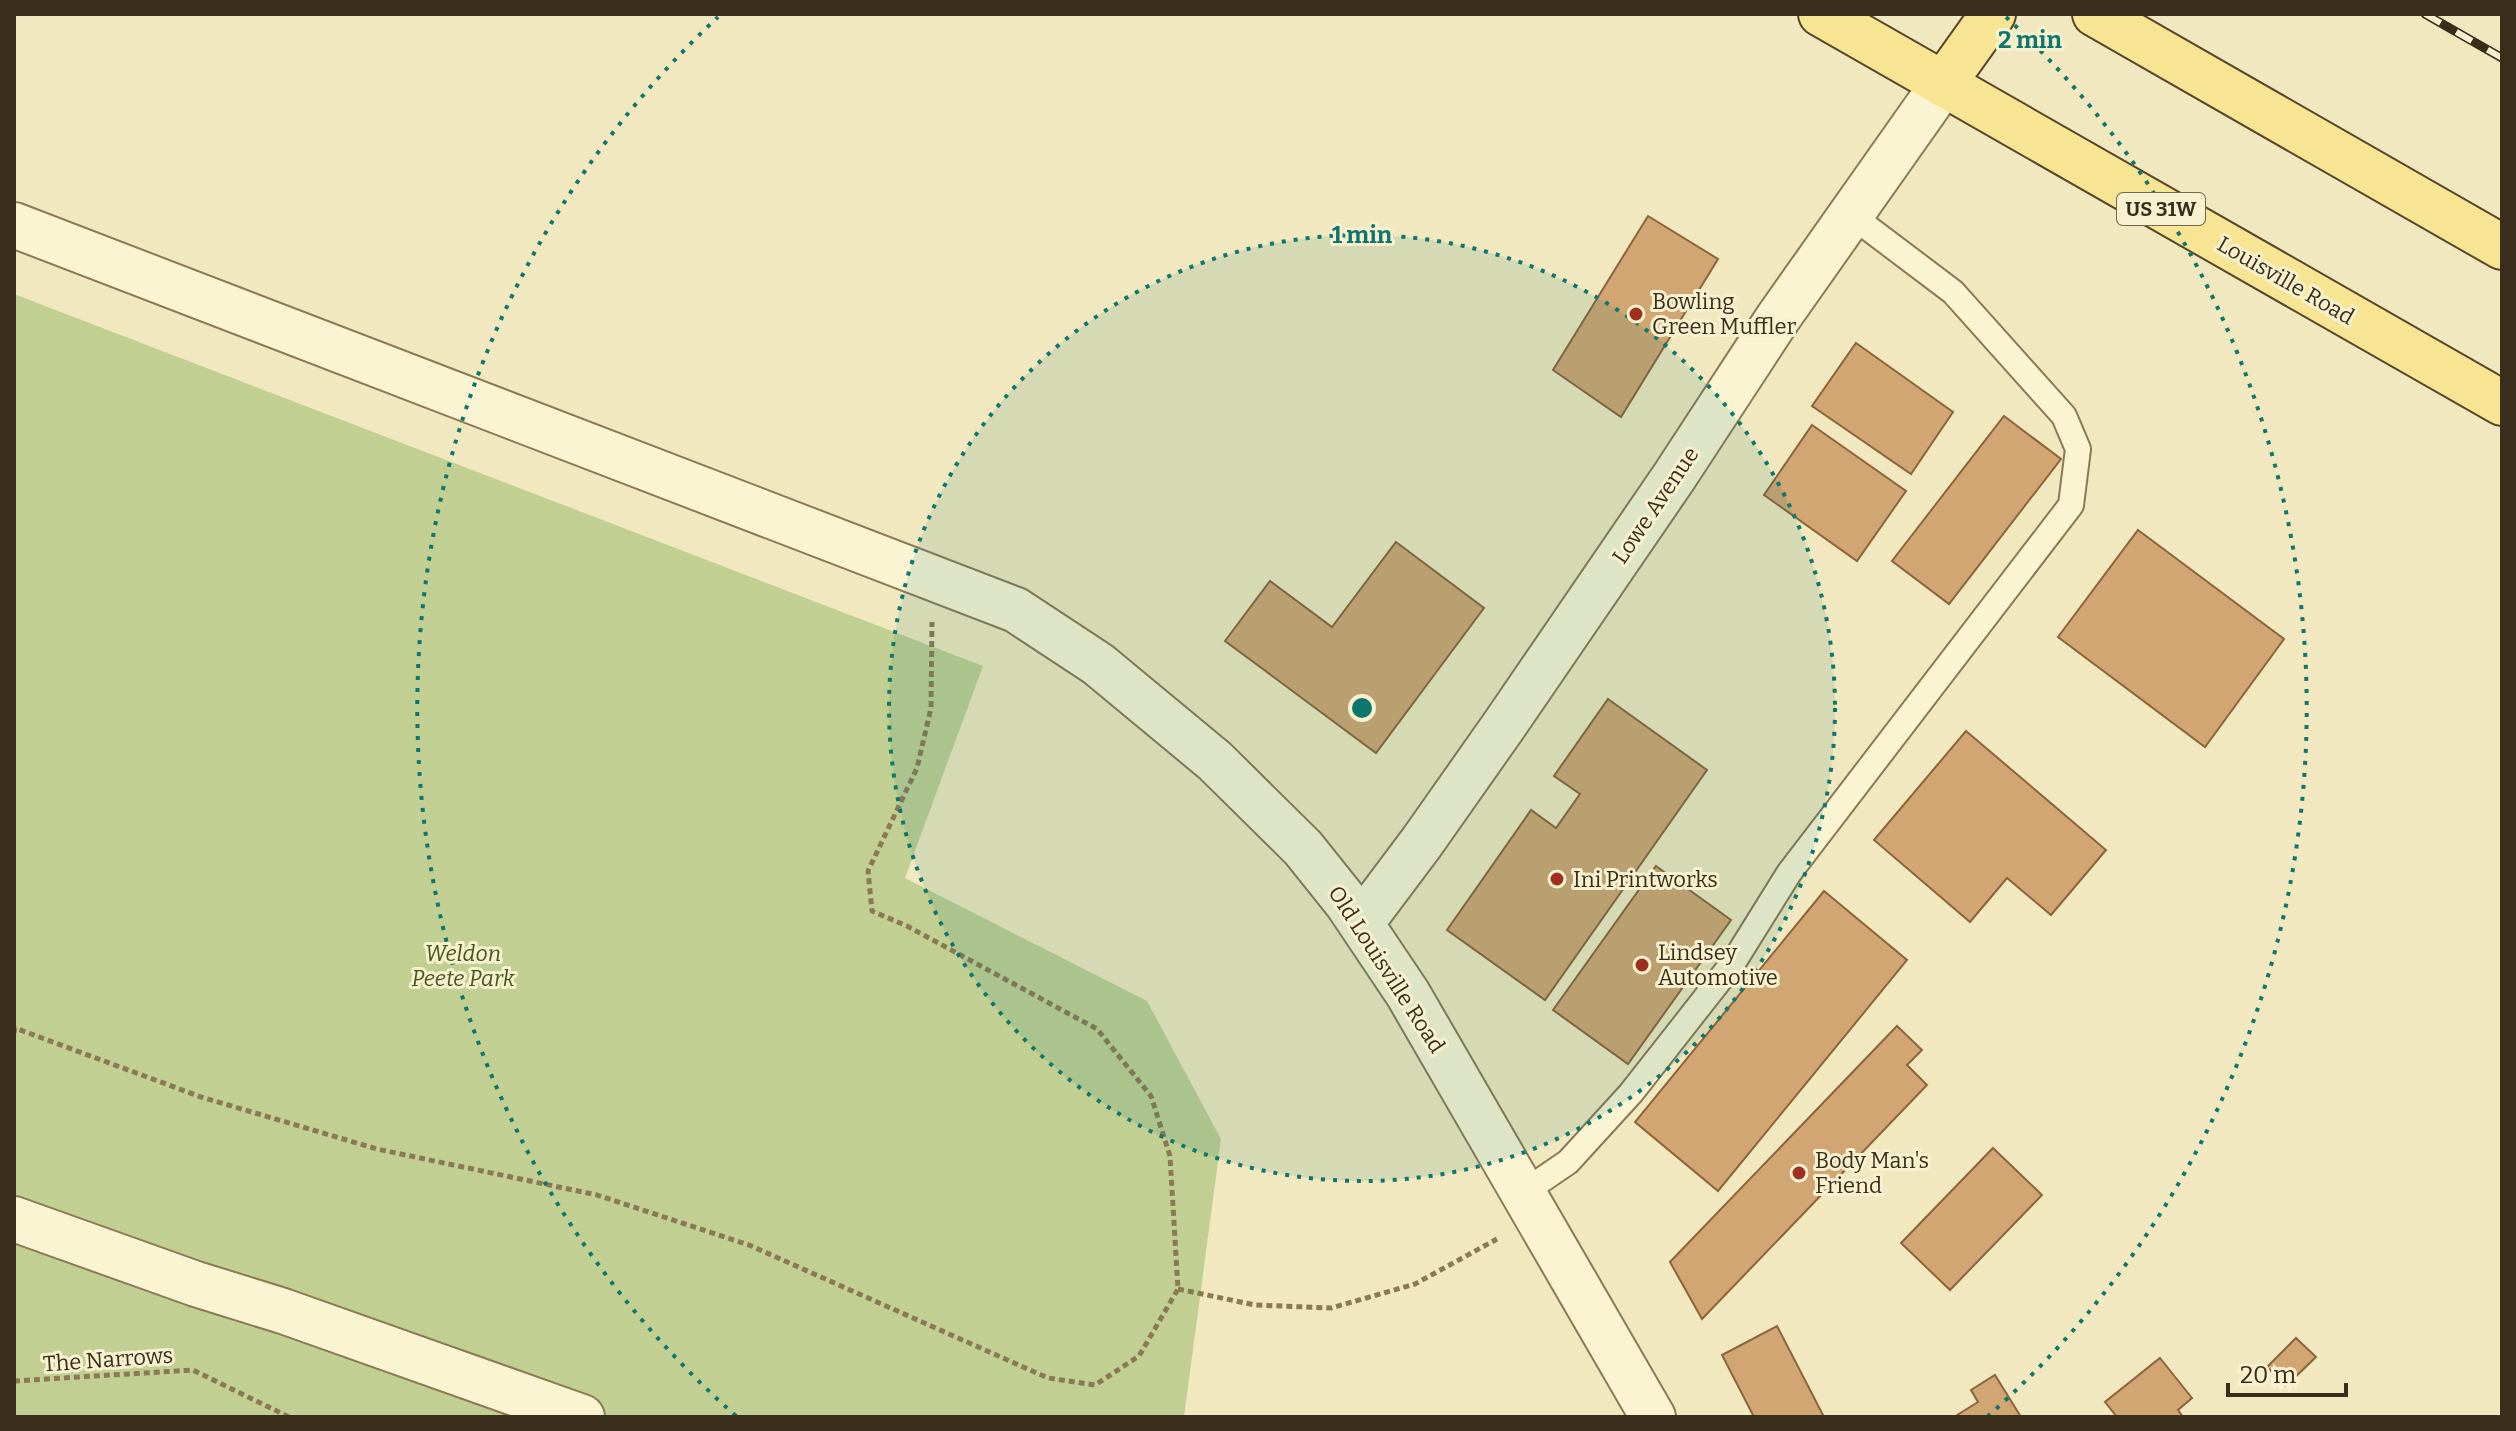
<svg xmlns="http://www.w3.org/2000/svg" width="2516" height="1431" viewBox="0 0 2516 1431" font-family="Bitter,serif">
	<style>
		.green { fill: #c1d092 }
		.building { fill: #d2a672; stroke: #8c643a; stroke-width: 2 }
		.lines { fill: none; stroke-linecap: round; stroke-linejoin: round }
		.service-casing { stroke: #8b7956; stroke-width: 28 }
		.minor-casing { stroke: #8b7956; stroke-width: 48 }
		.tertiary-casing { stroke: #8b7956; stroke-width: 48 }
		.primary-casing { stroke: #58462b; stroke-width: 48 }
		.path { stroke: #8b7956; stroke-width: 5; stroke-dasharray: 6 4; stroke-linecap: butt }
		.service { stroke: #fbf4d3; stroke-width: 24 }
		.minor { stroke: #fbf4d3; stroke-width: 44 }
		.tertiary { stroke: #fbf4d3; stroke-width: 44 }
		.primary { stroke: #f8e593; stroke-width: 44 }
		.rail-casing { stroke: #392e1c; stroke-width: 9 }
		.rail { stroke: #f8f1cf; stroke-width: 6; stroke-dasharray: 18; stroke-linecap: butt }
		.ring { fill: none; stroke: #0f766e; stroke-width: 4; stroke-dasharray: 4 8 }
		.poi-dot { fill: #9f3021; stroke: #f8f1cf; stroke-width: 3 }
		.labels { text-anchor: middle; stroke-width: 6; stroke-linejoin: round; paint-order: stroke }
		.shield { fill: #f8f1cf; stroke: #726852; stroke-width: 2 }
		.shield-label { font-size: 20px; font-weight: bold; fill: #392e1c }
		.street-label { font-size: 22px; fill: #392e1c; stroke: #f8f1cf }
		.poi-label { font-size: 22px; fill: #392e1c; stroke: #f8f1cf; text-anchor: start }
		.park-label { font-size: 22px; font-style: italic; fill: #435721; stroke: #f8f1cf }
		.centre { fill: #0f766e; stroke: #f8f1cf; stroke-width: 4 }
		.ring-label { font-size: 24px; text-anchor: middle; font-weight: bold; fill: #0f766e; stroke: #f8f1cf; stroke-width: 6; stroke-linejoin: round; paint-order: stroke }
	</style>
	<rect width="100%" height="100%" fill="#f1e8bf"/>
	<!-- green -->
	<path class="green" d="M 14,294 L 983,666 L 905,878 L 1147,1001 L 1221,1139 L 1184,1417 L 14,1417 Z"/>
	<!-- building -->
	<g class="building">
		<path d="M 1648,216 L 1718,259 L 1621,417 L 1553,370 Z"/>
		<path d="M 1856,343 L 1953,412 L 1911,474 L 1812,406 Z"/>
		<path d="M 2004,416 L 2061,459 L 1949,604 L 1892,561 Z"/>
		<path d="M 1812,425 L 1906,491 L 1857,561 L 1764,495 Z"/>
		<path d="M 2138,530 L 2284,639 L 2205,747 L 2058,637 Z"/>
		<path d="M 1396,542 L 1484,608 L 1376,753 L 1225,641 L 1270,581 L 1332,627 Z"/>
		<path d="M 1608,699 L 1707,770 L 1545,1000 L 1447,930 L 1531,810 L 1556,828 L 1580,794 L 1554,776 Z"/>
		<path d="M 1966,731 L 2106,850 L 2051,915 L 2007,878 L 1970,922 L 1874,840 Z"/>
		<path d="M 1656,866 L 1731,920 L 1628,1064 L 1553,1010 Z"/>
		<path d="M 1824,891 L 1907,960 L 1718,1191 L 1635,1122 Z"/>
		<path d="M 1897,1026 L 1922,1050 L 1907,1065 L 1927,1085 L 1702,1319 L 1670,1262 Z"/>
		<path d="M 1993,1148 L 2042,1195 L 1950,1290 L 1901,1243 Z"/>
		<path d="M 1777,1326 L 1824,1417 L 1754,1417 L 1722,1355 Z"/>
		<path d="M 2296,1338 L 2316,1357 L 2286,1386 L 2267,1367 Z"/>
		<path d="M 2160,1358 L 2192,1398 L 2178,1410 L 2183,1417 L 2117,1417 L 2105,1402 Z"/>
		<path d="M 1995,1375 L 2021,1417 L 1954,1417 L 1978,1402 L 1971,1390 Z"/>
	</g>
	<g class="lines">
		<!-- service casing -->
		<g class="service-casing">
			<path id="service" d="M 1524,1192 L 1568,1162 L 1631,1093 L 1733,963 L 1789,873 L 2071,505 L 2078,449 L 2064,416 L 1953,292 L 1851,215"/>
		</g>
		<!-- minor casing -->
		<g class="minor-casing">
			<g id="minor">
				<path d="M 14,225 L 1016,610 L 1098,664 L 1215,761 L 1303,848 L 1347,903 L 1408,994 L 1653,1417"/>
				<path d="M 1362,922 L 1422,842 L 1505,724 L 1674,477 L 1778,318 L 1943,84"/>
			</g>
		</g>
		<!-- tertiary casing -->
		<g class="tertiary-casing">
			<path id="tertiary" d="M 14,1219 L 196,1284 L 283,1311 L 582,1417"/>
		</g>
		<!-- primary casing -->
		<g class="primary-casing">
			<g id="primary">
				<path d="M 1821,14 L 2502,403"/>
				<path d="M 2095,14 L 2502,247"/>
				<path d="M 1943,84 L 1993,14"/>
			</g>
		</g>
		<!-- path -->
		<g class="path">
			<path d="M 14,1033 L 15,1028 L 201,1097 L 377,1149 L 597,1195 L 749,1245 L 1048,1378 L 1095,1385 L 1139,1356 L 1178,1289 L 1170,1156 L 1151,1096 L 1097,1029 L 907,926 L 872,911 L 868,871 L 917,768 L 931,708 L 932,622"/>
			<path d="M 1178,1289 L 1255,1305 L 1331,1308 L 1415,1284 L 1497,1239"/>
			<path d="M 14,1381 L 193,1370 L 289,1417"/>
		</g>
		<!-- service -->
		<use href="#service" class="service"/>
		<!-- minor -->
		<use href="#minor" class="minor"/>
		<!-- tertiary -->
		<use href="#tertiary" class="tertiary"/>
		<!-- primary -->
		<use href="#primary" class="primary"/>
		<!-- rail casing -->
		<g class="rail-casing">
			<path id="rail" d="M 2425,14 L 2502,58"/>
		</g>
		<!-- rail -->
		<use href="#rail" class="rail"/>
	</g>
	<!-- distance rings -->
	<circle cx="1362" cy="708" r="473" fill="#0f766e" fill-opacity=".12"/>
	<g class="ring">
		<circle cx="1362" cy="708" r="473"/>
		<path d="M736 1416A945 945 0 0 1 718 17M2006 17A945 945 0 0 1 1988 1416"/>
	</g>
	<!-- markers -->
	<g class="poi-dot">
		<circle cx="1636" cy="314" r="8"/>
		<circle cx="1557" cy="879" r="8"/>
		<circle cx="1642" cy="965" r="8"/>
		<circle cx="1799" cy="1173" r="8"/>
	</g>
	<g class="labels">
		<!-- shield labels -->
		<rect class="shield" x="2117" y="193" width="88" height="32" rx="6"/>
		<g class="shield-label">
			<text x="2161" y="216">US 31W</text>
		</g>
		<!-- street labels -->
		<g class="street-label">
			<text transform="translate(2286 280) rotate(30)" y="8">Louisville Road</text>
			<text transform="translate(1655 505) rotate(-56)" y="8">Lowe Avenue</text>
			<text transform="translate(1387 969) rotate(57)" y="8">Old Louisville Road</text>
			<text transform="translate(108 1359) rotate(-4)" y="8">The Narrows</text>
		</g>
		<!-- poi labels -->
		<g class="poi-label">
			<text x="1652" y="309">Bowling<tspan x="1652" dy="25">Green Muffler</tspan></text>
			<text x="1573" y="887">Ini Printworks</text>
			<text x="1658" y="960">Lindsey<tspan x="1658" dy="25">Automotive</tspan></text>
			<text x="1815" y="1168">Body Man's<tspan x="1815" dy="25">Friend</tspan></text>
		</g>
		<!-- park labels -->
		<g class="park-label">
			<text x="463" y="961">Weldon<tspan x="463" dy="25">Peete Park</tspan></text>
		</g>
	</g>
	<circle cx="1362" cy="708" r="12" class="centre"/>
	<g class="ring-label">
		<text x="2030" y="48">2 min</text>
		<text x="1362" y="243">1 min</text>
	</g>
	<!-- border -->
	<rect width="2516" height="1431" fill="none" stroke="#392e1c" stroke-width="32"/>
	<!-- scale -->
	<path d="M2228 1383v12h118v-12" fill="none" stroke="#392e1c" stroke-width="4"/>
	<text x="2240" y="1383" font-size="24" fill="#392e1c" stroke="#f8f1cf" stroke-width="6" paint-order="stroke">20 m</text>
</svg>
